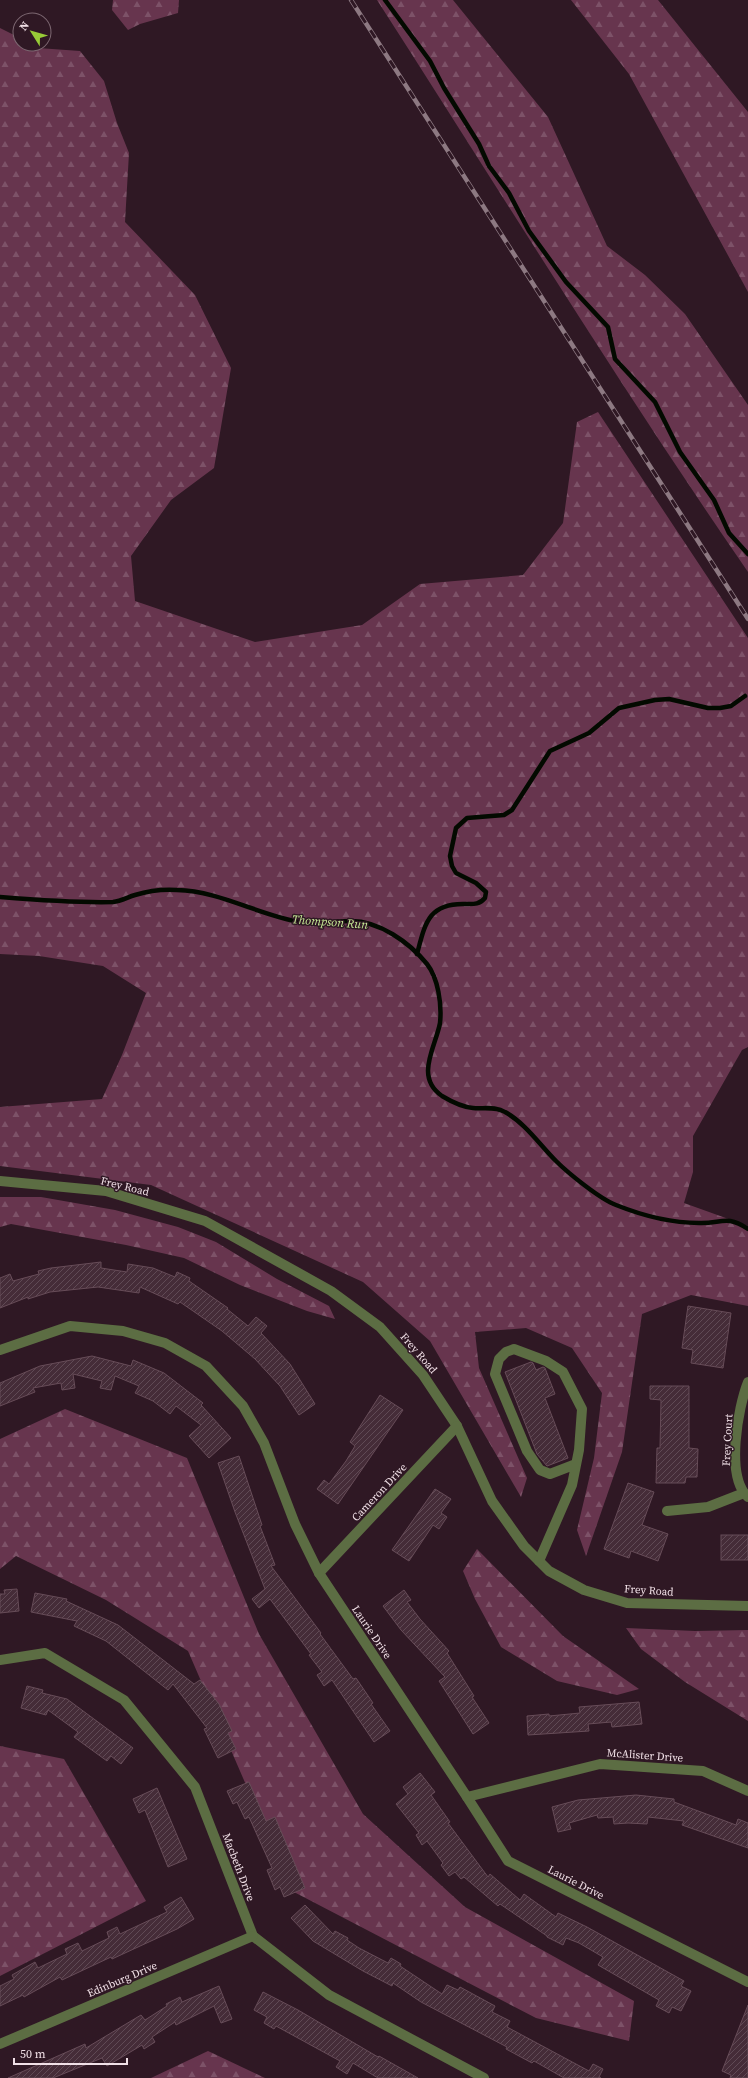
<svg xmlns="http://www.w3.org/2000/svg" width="748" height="2078" viewBox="0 0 748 2078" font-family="'Source Serif 4',serif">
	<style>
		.forest { fill: url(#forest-firs) }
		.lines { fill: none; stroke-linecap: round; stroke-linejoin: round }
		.stream { stroke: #030a00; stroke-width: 4.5 }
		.building { fill: url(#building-hatch); stroke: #674c58 }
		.minor { stroke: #5c6d43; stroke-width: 10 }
		.rail-casing { stroke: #8d7982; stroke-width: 4.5 }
		.rail { stroke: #2f1824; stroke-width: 3; stroke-dasharray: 9; stroke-linecap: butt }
		.labels { text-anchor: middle; stroke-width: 3; stroke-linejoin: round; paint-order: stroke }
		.street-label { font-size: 11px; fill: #f1e0e7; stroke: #2f1824 }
		.water-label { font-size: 12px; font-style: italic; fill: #c9ed97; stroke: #2f1824 }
	</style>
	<defs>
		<pattern id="forest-firs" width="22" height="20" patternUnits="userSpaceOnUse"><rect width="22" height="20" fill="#67354e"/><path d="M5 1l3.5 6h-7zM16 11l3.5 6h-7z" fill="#7d5268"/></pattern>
		<pattern id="building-hatch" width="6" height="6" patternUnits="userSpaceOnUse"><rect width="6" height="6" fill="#452c38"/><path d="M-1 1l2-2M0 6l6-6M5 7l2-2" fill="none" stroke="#604a55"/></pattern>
	</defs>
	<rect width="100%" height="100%" fill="#2f1824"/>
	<!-- forest -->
	<g class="forest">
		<path d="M 113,0 L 179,0 L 178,13 L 140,24 L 128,30 L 112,10 Z"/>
		<path d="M 377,0 L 453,0 L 548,117 L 607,246 L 645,275 L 685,314 L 748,405 L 748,572 C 619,385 500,191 377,0 Z"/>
		<path d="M 571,0 L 658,0 L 748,112 L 748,292 L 629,74 Z"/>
		<path d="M 0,28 L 20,38 L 20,44 L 31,44 L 38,48 L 80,51 L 104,81 L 117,123 L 129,153 L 125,222 L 195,295 L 231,368 L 214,468 L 171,500 L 131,556 L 135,601 L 255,642 L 362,625 L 420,584 L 523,575 L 563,523 L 577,422 L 598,412 L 748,638 L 748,1047 L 742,1050 L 693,1136 L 693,1172 L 684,1203 L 748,1226 L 748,1306 L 691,1295 L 642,1314 L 622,1452 L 586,1556 L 577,1530 L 594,1458 L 602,1393 L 572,1348 L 526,1328 L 475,1332 L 479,1368 L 527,1478 L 521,1497 L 430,1341 L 363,1282 L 151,1185 L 0,1166 L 0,1107 L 102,1099 L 122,1055 L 146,993 L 103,966 L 39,956 L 0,954 Z"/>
		<path d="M 0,1197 L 41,1197 L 115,1210 L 178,1227 L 216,1242 L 277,1279 L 329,1306 L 335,1319 L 307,1311 L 240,1285 L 184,1258 L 126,1245 L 11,1224 L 0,1227 Z"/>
		<path d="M 65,1409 L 187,1458 L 259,1634 L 363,1814 L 465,1907 L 634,2001 L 629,2041 L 536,2018 L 292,1891 L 188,1651 L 106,1600 L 16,1556 L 0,1569 L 0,1439 Z"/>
		<path d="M 477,1549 L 563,1636 L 639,1689 L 617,1695 L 557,1681 L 501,1647 L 475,1599 L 463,1571 Z"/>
		<path d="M 626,1628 L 695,1631 L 748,1630 L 748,1721 L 685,1682 L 641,1649 Z"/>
		<path d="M 0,1746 L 64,1759 L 146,1901 L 0,1976 Z"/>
		<path d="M 208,2051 L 265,2078 L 151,2078 Z"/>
	</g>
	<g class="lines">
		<!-- stream -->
		<g class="stream">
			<path d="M 385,0 L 430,61 L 444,88 L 479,144 L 489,166 L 509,193 L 529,231 L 566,282 L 608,327 L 615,359 L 655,402 L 680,452 L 714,500 L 729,533 L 748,554"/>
			<path d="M 0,897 C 37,900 75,903 113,902 C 121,901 128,897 135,895 C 148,891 163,889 177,890 C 220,891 258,915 300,922 C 317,925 334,921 351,921 C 379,921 409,942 427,964 C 438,978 442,1004 440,1023 C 436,1046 414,1077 442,1096 C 452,1102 462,1107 473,1108 C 483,1109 496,1106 505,1112 C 525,1123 540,1145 556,1161 C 568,1173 600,1199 616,1205 C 641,1215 672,1223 699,1223 C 721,1224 726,1214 748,1229"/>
			<path d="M 417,954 C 425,924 428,903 465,904 C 473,904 479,905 485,898 L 486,892 L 476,883 L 456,873 L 452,866 L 450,856 L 456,828 L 467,818 L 504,815 L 512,810 L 550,751 L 589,733 L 619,708 L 655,700 L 669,699 L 708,708 L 720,708 L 731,706 L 745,696"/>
		</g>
	</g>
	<!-- building -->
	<g class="building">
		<path d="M 101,1262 L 101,1268 L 127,1272 L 128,1264 L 153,1268 L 175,1277 L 177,1272 L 190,1278 L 189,1281 L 228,1308 L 227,1309 L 248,1326 L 256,1317 L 267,1326 L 261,1333 L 290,1364 L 315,1404 L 299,1415 L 280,1386 L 255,1359 L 222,1331 L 180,1302 L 178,1304 L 140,1287 L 139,1293 L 98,1287 L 50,1292 L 28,1299 L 28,1297 L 0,1308 L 0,1278 L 10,1274 L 13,1281 L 39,1274 L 38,1271 L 51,1268 Z"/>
		<path d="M 688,1306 L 731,1313 L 723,1368 L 691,1363 L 693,1350 L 682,1348 Z"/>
		<path d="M 92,1356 L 131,1366 L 133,1360 L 164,1373 L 203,1403 L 201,1405 L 231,1438 L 209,1458 L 189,1436 L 201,1425 L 176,1406 L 170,1414 L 153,1401 L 135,1393 L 139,1386 L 115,1376 L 111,1390 L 100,1388 L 102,1381 L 73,1374 L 75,1388 L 62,1390 L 61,1383 L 33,1388 L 35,1392 L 0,1406 L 0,1383 L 40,1366 Z"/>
		<path d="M 531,1362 L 533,1363 L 536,1370 L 543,1367 L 545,1368 L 555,1394 L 545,1398 L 568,1458 L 547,1466 L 537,1454 L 505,1372 Z"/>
		<path d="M 650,1386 L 689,1386 L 689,1448 L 698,1449 L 697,1477 L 686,1477 L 685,1483 L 656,1483 L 657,1448 L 660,1448 L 661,1400 L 650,1399 Z"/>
		<path d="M 380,1395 L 403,1410 L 338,1504 L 317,1489 L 324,1480 L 329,1484 L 346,1461 L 355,1446 L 350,1442 Z"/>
		<path d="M 239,1456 L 262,1525 L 260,1526 L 275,1565 L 271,1566 L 321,1633 L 320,1634 L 353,1679 L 356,1678 L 373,1703 L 371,1704 L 390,1731 L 374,1742 L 332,1680 L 324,1686 L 317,1675 L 322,1672 L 309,1655 L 311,1654 L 270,1599 L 259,1608 L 252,1599 L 265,1589 L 235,1512 L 218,1463 Z"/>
		<path d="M 628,1483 L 654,1492 L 642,1525 L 668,1534 L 658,1561 L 631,1551 L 629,1558 L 604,1549 Z"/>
		<path d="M 435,1489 L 451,1499 L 441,1513 L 447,1517 L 439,1529 L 433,1525 L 409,1561 L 392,1550 Z"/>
		<rect x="721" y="1535" width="27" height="25"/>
		<path d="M 17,1589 L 19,1611 L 0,1613 L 0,1594 L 5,1594 L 4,1590 Z"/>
		<path d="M 404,1590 L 411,1600 L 407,1602 L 420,1619 L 449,1651 L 447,1653 L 474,1696 L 472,1697 L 489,1723 L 473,1734 L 439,1681 L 445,1677 L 401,1630 L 383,1606 Z"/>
		<path d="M 35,1593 L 67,1599 L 66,1601 L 118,1625 L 194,1684 L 200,1680 L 219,1704 L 232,1731 L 228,1733 L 236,1749 L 218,1758 L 204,1729 L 207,1728 L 173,1684 L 168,1690 L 106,1641 L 74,1626 L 77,1621 L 31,1612 Z"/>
		<path d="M 27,1686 L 43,1690 L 42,1693 L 67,1699 L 133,1748 L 121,1764 L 111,1756 L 107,1761 L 74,1737 L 78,1732 L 48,1710 L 46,1715 L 21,1708 Z"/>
		<path d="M 639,1702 L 642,1724 L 612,1727 L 611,1722 L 588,1724 L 589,1731 L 528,1735 L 527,1716 L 549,1714 L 549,1716 L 580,1713 L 579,1707 Z"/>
		<path d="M 420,1773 L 435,1792 L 431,1795 L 450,1822 L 448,1823 L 488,1877 L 490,1874 L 520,1900 L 524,1894 L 556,1917 L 558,1913 L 587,1927 L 684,1981 L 681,1986 L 691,1991 L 681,2011 L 672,2007 L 669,2013 L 656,2006 L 659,2000 L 598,1965 L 603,1957 L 579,1943 L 566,1938 L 563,1945 L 547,1937 L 547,1936 L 500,1904 L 498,1906 L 464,1877 L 461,1879 L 455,1872 L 449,1876 L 441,1865 L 443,1863 L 427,1841 L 422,1845 L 416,1835 L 419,1833 L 396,1804 L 408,1794 L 403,1787 Z"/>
		<path d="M 249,1782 L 266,1821 L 275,1817 L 305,1888 L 284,1897 L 280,1887 L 275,1890 L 267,1870 L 272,1868 L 249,1817 L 245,1819 L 237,1802 L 233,1804 L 227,1791 Z"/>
		<path d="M 157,1788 L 187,1859 L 168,1867 L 145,1810 L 139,1813 L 133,1799 Z"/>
		<path d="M 636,1795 L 674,1799 L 674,1802 L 736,1825 L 738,1819 L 748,1823 L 748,1848 L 682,1825 L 684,1821 L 648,1817 L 647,1824 L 628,1823 L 614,1824 L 613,1817 L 598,1818 L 597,1815 L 569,1823 L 571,1829 L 558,1832 L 552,1807 L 578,1800 Z"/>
		<path d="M 181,1897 L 194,1919 L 177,1929 L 112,1959 L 111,1957 L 62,1980 L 60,1977 L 24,1997 L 23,1995 L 0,2006 L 0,1986 L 14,1979 L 12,1975 L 35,1962 L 38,1968 L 67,1954 L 65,1949 L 78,1943 L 82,1951 L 109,1938 L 107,1932 L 117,1927 L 120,1934 L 167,1912 L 164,1907 Z"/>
		<path d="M 305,1905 L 333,1934 L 335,1931 L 348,1938 L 347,1940 L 359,1948 L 388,1963 L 391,1958 L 401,1964 L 400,1966 L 442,1994 L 447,1985 L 458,1990 L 460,1987 L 495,2006 L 492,2012 L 510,2021 L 507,2027 L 589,2071 L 593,2064 L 603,2069 L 599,2077 L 601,2078 L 564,2078 L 534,2061 L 532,2063 L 506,2049 L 507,2047 L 421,2002 L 393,1983 L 392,1986 L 363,1971 L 313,1941 L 291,1918 Z"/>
		<path d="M 219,1986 L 232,2019 L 221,2023 L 214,2006 L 176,2025 L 175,2022 L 152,2037 L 155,2042 L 144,2049 L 142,2045 L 107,2066 L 102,2058 L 53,2078 L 8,2078 L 85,2044 L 86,2048 L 141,2015 L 145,2020 L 167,2006 L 166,2004 L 180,1997 L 182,2002 Z"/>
		<path d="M 263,1992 L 298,2010 L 378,2057 L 379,2056 L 418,2078 L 378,2078 L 353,2063 L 347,2074 L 336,2067 L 340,2061 L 276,2026 L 274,2029 L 264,2023 L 267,2017 L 254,2010 Z"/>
		<path d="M 748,2005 L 748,2078 L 730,2078 L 731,2075 L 722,2071 Z"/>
	</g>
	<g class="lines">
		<!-- minor -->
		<g class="minor">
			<path d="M 0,1181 L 106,1191 L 205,1221 L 331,1291 L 380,1327 L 423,1375 L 457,1426 L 492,1501 L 524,1546 L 549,1571 L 584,1590 L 627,1603 L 748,1606"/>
			<path d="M 0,1350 L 70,1326 L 123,1331 L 165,1343 L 206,1366 L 243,1406 L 264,1443 L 295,1524 L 319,1573 L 467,1797 L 508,1861 L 748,1982"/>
			<path d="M 748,1382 C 738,1407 725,1477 748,1497"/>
			<path d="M 667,1511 L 708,1507 L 744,1493"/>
			<path d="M 539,1561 L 572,1485 L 579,1450 L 582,1409 L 563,1372 L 546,1361 L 514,1349 L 506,1352 L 499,1359 L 495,1374 L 527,1451 L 540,1470 L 550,1474 L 576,1464"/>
			<path d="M 319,1573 L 457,1426"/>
			<path d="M 0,1660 L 45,1653 L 124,1700 L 195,1787 L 253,1936 L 329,1995 L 484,2078"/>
			<path d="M 467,1797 L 600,1764 L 703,1771 L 748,1791"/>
			<path d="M 0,2044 L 253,1936"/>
		</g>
		<!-- rail casing -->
		<g class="rail-casing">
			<path id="rail" d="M 351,0 L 748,619"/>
		</g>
		<!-- rail -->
		<use href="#rail" class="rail"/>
	</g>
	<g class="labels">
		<!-- street labels -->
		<g class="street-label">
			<text transform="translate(125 1186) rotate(14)" y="4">Frey Road</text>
			<text transform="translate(419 1353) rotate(49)" y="4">Frey Road</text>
			<text transform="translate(727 1440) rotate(-87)" y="4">Frey Court</text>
			<text transform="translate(379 1492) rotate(-47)" y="4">Cameron Drive</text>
			<text transform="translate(649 1590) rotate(4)" y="4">Frey Road</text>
			<text transform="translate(372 1632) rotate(56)" y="4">Laurie Drive</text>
			<text transform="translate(645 1755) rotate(4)" y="4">McAlister Drive</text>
			<text transform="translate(239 1867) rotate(69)" y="4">Macbeth Drive</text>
			<text transform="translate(576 1882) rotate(27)" y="4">Laurie Drive</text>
			<text transform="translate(122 1979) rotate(-23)" y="4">Edinburg Drive</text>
		</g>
		<!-- water labels -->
		<g class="water-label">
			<text transform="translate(330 922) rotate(4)" y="4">Thompson Run</text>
		</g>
	</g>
	<!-- north arrow -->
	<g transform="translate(32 32) rotate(307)"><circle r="19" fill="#2f1824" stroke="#7d6872"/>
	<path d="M0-3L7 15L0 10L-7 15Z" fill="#98cb37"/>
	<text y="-6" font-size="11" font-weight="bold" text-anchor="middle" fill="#f1e0e7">N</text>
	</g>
	<!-- scale -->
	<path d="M14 2058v6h113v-6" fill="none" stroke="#f1e0e7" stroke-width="2"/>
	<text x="20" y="2058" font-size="12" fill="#f1e0e7" stroke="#2f1824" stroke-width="3" paint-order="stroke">50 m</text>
</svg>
